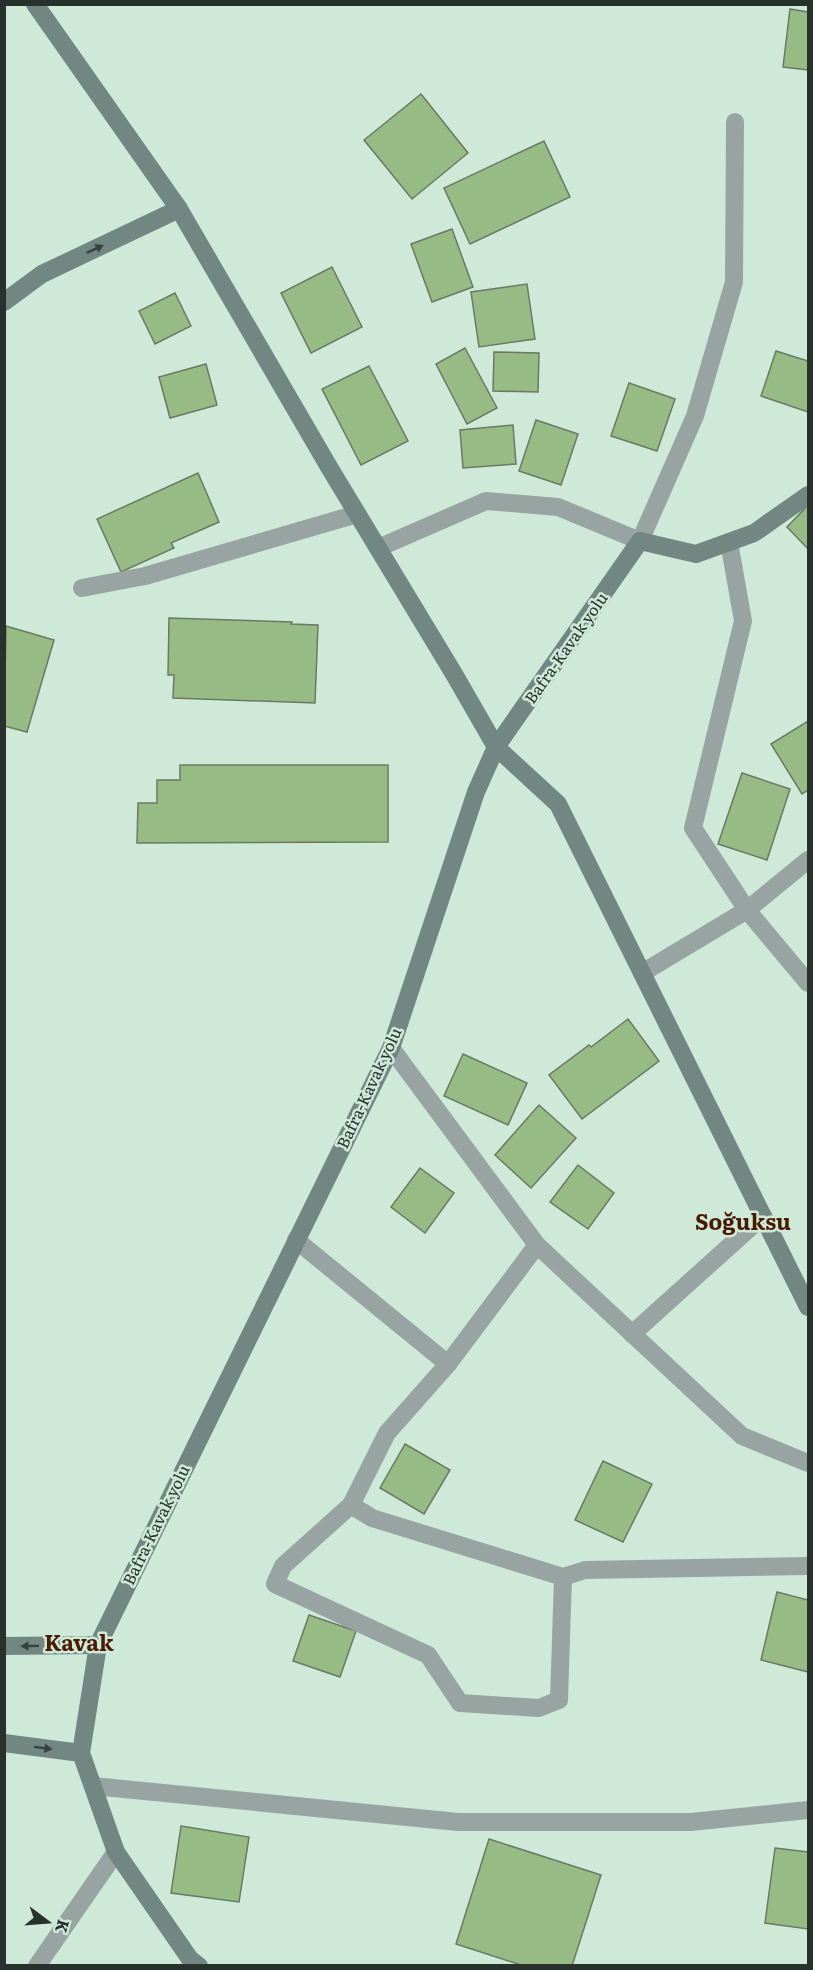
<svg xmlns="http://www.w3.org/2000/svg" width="813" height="1970" viewBox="0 0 813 1970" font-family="Literata,serif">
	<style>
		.building { fill: #96bb85; stroke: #6b7964; stroke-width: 1.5 }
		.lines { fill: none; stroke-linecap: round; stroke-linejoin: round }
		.street { stroke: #97a4a1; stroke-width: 18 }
		.secondary { stroke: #728682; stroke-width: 18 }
		.oneway { fill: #37433d }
		.labels { text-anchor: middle; stroke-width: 5; stroke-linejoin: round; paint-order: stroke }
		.street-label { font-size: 16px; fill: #28322c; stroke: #cfe9d9 }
		.district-label { font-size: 22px; font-weight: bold; fill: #491b00; stroke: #cfe9d9 }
	</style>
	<rect width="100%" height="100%" fill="#cfe9d9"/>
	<!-- building -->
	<g class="building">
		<path d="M 790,9 L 808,12 L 808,70 L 783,67 Z"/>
		<path d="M 421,94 L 468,153 L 412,199 L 364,140 Z"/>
		<path d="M 544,141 L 570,197 L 470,244 L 444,188 Z"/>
		<path d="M 452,229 L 473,287 L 432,302 L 411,244 Z"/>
		<path d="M 332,267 L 362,327 L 311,353 L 281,293 Z"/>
		<path d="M 527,284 L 535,339 L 479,347 L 471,292 Z"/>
		<path d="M 175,293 L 191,326 L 155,344 L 139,311 Z"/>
		<path d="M 465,348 L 497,408 L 467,424 L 436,364 Z"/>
		<path d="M 776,351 L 808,361 L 808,412 L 761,396 Z"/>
		<path d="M 494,352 L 539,353 L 538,392 L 493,391 Z"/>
		<path d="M 206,364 L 217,405 L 170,418 L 159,377 Z"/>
		<path d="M 369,366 L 408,441 L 361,465 L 322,389 Z"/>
		<path d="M 629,383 L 675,399 L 657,451 L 611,436 Z"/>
		<path d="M 536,420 L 578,434 L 561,485 L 519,471 Z"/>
		<path d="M 513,425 L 516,464 L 463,468 L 460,430 Z"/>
		<path d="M 198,473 L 219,522 L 171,543 L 174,548 L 121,572 L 97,519 Z"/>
		<path d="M 808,505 L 808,549 L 787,527 Z"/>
		<path d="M 169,618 L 292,622 L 291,624 L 318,625 L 315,703 L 173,698 L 174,675 L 168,675 Z"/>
		<path d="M 6,626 L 54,640 L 27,732 L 4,726 Z"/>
		<path d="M 808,721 L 808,790 L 802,794 L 771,744 Z"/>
		<path d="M 180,765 L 388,765 L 388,842 L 137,843 L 138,803 L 157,803 L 157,780 L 180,780 Z"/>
		<path d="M 742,773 L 790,789 L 767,860 L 718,844 Z"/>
		<path d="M 628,1019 L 659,1061 L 582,1119 L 549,1075 L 589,1045 L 591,1047 Z"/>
		<path d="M 463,1054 L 527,1083 L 508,1125 L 444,1096 Z"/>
		<path d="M 539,1105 L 576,1138 L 531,1188 L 495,1155 Z"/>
		<path d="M 578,1165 L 614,1193 L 588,1229 L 550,1202 Z"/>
		<path d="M 420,1168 L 454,1193 L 425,1233 L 391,1207 Z"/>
		<path d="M 405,1444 L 450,1470 L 424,1514 L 380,1488 Z"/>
		<path d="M 603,1461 L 652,1484 L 623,1542 L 575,1520 Z"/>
		<path d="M 777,1592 L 808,1600 L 808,1672 L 761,1660 Z"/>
		<path d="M 309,1615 L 356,1631 L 340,1677 L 293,1661 Z"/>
		<path d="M 181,1826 L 249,1837 L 239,1902 L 171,1893 Z"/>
		<path d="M 489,1839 L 601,1875 L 572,1966 L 524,1966 L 456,1944 Z"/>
		<path d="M 775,1848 L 808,1852 L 808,1929 L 765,1923 Z"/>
	</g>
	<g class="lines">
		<!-- street -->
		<g class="street">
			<path d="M 729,542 L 743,621 L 693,828 L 747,910 L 808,983"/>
			<path d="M 378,548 L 486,501 L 558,507 L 640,541 L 695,416 L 734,282 L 735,122"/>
			<path d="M 82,588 L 145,576 L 357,514"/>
			<path d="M 642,973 L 747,910 L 808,860"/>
			<path d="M 391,1048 L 537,1245 L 742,1436 L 808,1463"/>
			<path d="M 296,1240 L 448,1364"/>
			<path d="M 537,1245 L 448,1364 L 387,1433 L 351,1505 L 283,1566 L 275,1584 L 428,1655 L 460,1703 L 539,1708 L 559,1700 L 563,1577"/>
			<path d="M 632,1334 L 763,1216"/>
			<path d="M 351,1505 L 372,1518 L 563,1577 L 585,1570 L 808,1566"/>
			<path d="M 93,1786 L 458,1822 L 691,1822 L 808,1810"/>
			<path d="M 37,1966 L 116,1852"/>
		</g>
		<!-- secondary -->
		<g class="secondary">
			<path d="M 35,4 L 179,209 L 329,467 L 454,674 L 496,747 L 558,804 L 808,1307"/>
			<path d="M 4,302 L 42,274 L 179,209"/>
			<path d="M 4,1646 L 98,1645"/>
			<path d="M 4,1743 L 81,1753"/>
			<path d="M 199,1966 L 190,1959 L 116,1852 L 81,1753 L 98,1645 L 391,1048 L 476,792 L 496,747 L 640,541 L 696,554 L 754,533 L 808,495"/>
		</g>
	</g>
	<!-- one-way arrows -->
	<defs><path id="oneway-solid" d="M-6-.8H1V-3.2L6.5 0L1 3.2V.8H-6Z" transform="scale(1.5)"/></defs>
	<g class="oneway">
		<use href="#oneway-solid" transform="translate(95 249) rotate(-25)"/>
		<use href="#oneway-solid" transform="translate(30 1646) rotate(179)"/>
		<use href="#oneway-solid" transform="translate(43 1748) rotate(7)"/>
	</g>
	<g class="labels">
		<!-- street labels -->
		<g class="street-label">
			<text transform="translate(566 648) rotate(-55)" y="6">Bafra-Kavak yolu</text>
			<text transform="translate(369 1088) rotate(-65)" y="6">Bafra-Kavak yolu</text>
			<text transform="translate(156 1525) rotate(-64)" y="6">Bafra-Kavak yolu</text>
		</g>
		<!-- district labels -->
		<g class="district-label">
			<text x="743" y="1230">Soğuksu</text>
			<text x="79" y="1651">Kavak</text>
		</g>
	</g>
	<!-- border -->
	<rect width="813" height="1970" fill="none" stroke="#28322c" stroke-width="12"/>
	<!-- north arrow -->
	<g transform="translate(48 1922) rotate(106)" stroke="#cfe9d9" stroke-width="4.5" paint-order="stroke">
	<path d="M0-4.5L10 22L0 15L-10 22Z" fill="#28322c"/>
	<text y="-9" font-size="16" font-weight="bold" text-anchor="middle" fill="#28322c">K</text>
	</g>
</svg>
